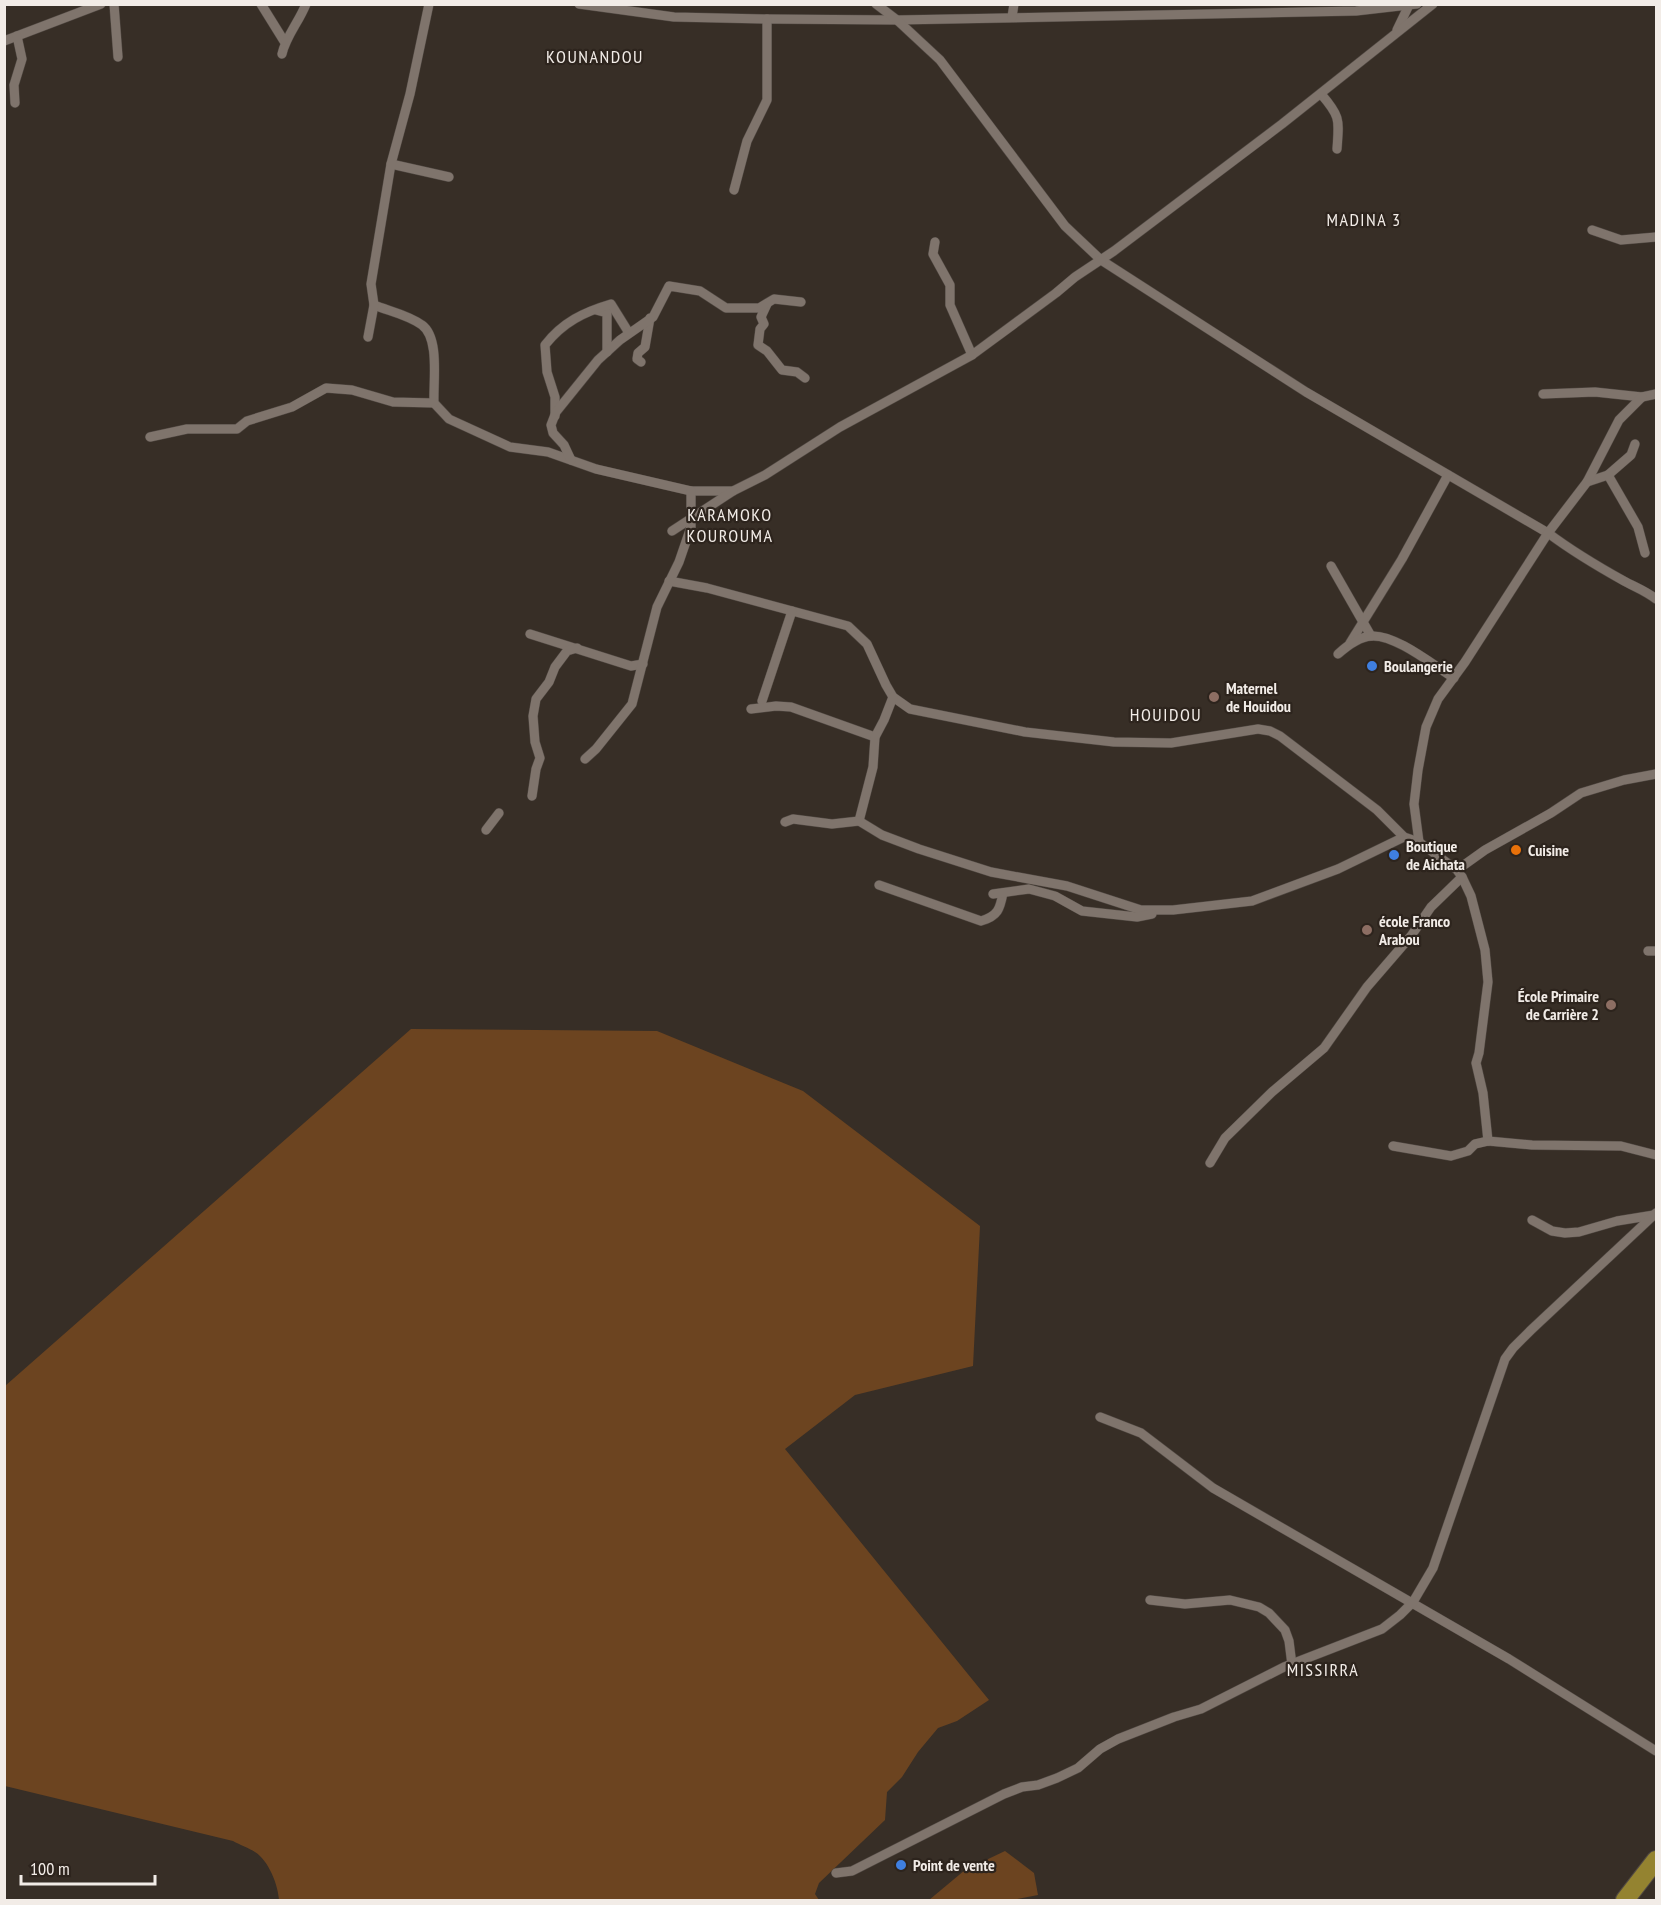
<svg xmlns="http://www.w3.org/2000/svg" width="1661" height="1905" viewBox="0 0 1661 1905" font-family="'PT Sans Narrow',sans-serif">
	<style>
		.green { fill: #6c4420 }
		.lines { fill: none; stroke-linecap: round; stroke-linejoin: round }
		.street-casing { stroke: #514943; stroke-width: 10 }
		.highway-casing { stroke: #514943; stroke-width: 20 }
		.street { stroke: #7f746c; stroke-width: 9 }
		.highway { stroke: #948330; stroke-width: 18 }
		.shop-dot { fill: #3f7fe0; stroke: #2d241d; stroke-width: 2 }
		.education-dot { fill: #8d6e63; stroke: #2d241d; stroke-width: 2 }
		.food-dot { fill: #e8710a; stroke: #2d241d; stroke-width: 2 }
		.labels { text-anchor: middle; stroke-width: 4.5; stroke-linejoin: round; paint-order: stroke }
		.poi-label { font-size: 16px; font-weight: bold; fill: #f2ece7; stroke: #2d241d; text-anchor: start }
		.neighbourhood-label { font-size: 18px; letter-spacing: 1.5px; fill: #f2ece7; stroke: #2d241d }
	</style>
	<rect width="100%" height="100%" fill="#372e26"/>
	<!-- green -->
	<g class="green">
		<path d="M 411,1029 L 657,1031 L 803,1091 L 980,1226 L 973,1366 L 855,1395 L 785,1449 L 989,1700 L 957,1721 L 938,1728 L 918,1752 L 902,1777 L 887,1792 L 885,1820 L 819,1883 L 815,1894 L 819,1900 L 279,1900 C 278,1885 269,1861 255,1852 C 249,1848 240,1845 233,1841 L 5,1786 L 5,1386 Z"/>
		<path d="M 1005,1851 L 1034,1873 L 1038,1895 L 1012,1900 L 929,1900 L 965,1870 Z"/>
	</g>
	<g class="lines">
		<!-- street casing -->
		<g class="street-casing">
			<g id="street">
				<path d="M 114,4 L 118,57"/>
				<path d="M 261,4 L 284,41"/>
				<path d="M 579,4 L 674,17 L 767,19 L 897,20 L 1356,11 L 1417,4"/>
				<path d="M 876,4 L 897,20 L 940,60 L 1065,226 L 1101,260 L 1306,392 L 1548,533 C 1572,551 1597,566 1624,581 C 1635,587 1646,591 1656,599"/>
				<path d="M 1012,17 L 1014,4"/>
				<path d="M 1397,30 L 1409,5"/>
				<path d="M 4,41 L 101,4"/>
				<path d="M 282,54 C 286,36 299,22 306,4"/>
				<path d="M 1321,94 C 1341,117 1339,120 1337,149"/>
				<path d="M 15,103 L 14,85 L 22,59 L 17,36"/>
				<path d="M 391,164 L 449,177"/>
				<path d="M 734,190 L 747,141 L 767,100 L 767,19"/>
				<path d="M 1592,230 L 1621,240 L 1656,237"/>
				<path d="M 935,242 L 933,254 L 950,285 L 950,305 L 972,355"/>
				<path d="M 767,304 L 761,317 L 764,324 L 760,329 L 758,345 L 767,351 L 782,370 L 797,372 L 805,378"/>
				<path d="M 374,305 C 389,311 409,315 422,325 C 440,338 433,382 434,403 L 449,419 L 510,447 L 548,452 L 596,469 L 691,491 L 733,491 L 765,475 L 840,427 L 972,355 L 1056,293 L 1075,277 L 1114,251 L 1282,124 L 1433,4"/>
				<path d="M 596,310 L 607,313 L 607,352"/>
				<path d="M 368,337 L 374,305 L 371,284 L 391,164 L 410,94 L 429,4"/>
				<path d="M 641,362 L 637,359 L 638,353 L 645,347 L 650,318"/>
				<path d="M 1543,394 L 1595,392 L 1642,397 L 1656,394"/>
				<path d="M 555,416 L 555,397 L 547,372 L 545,345 C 563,322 584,312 611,304 L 629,333"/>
				<path d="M 150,437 L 187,429 L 237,429 L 247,421 L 292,407 L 326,388 L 352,390 L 393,402 L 434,403"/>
				<path d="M 571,460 L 564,445 L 553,433 L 551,425 L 556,412 L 598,360 L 620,340 L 653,317 L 669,286 L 700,291 L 726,308 L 759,308 L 774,299 L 801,302"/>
				<path d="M 1608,475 L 1631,455 L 1635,444"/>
				<path d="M 1587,482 L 1608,475 L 1638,527 L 1645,553"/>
				<path d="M 672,531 L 733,491"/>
				<path d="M 1331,566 L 1371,636"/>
				<path d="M 669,581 L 707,588 L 848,626 L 867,644 L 886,685 L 893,697 L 910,709 L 1025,732 L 1114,742 L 1171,743 L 1258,729 L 1270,731 L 1280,736 L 1377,810 L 1404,837 L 1419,842 L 1457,870 L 1462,877 L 1471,896 L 1485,950 L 1488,982 L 1479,1053 L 1476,1063 L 1483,1093 L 1488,1141"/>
				<path d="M 530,634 L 631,666 L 643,664"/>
				<path d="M 1350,643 L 1402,559 L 1448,475"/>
				<path d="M 1338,654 C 1347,646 1358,637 1371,636 C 1395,634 1433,665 1454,678"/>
				<path d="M 762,701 L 792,611"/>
				<path d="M 751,709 L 776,706 L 791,707 L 875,737"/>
				<path d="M 585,759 L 596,749 L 632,704 L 657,607 L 679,562 L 691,527 L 691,491"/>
				<path d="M 532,796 L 536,769 L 540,758 L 535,742 L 533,716 L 536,699 L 549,682 L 555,667 L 567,651 L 577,648"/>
				<path d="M 859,821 L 873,767 L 875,737 L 884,720 L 893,697"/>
				<path d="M 785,822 L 793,819 L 832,824 L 859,821 L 882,835 L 919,849 L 991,872 L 1067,886 L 1141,910 L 1173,910 L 1252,901 L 1338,869 L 1404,837"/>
				<path d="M 486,830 L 499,813"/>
				<path d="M 1419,842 L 1414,804 L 1418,770 L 1426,727 L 1438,699 L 1465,662 L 1548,533 L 1587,482 L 1619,420 L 1642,397"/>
				<path d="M 1457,870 L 1485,850 L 1551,813 L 1581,793 L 1624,780 L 1656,774"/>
				<path d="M 879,885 L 981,921 C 998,916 1000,909 1003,893"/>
				<path d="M 993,894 L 1029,889 L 1055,896 L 1082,911 L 1137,917 L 1152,914"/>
				<path d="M 1648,951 L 1656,951"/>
				<path d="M 1393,1146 L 1451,1156 L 1468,1151 L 1475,1144 L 1488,1141 L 1532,1145 L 1621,1146 L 1656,1155"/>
				<path d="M 1210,1163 L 1225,1138 L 1272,1092 L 1324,1048 L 1367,987 L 1411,936 L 1431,907 L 1462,877"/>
				<path d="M 1532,1220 L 1552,1231 L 1565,1233 L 1579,1232 L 1617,1221 L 1654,1215"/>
				<path d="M 1100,1417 L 1141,1433 L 1213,1488 L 1509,1659 L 1656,1751"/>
				<path d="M 1150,1600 L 1185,1604 L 1230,1600 L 1259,1607 L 1269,1613 L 1285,1630 L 1289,1641 L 1292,1665"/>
				<path d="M 836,1873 L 852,1871 L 1004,1794 L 1022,1787 L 1038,1785 L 1057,1778 L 1078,1768 L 1100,1749 L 1118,1739 L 1174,1717 L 1201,1709 L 1284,1667 L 1382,1629 L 1400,1615 L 1413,1602 L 1433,1568 L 1505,1359 L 1513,1348 L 1531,1330 L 1656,1213"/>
			</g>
		</g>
		<!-- highway casing -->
		<g class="highway-casing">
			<path id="highway" d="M 1625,1900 L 1656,1860"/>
		</g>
		<!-- street -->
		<use href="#street" class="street"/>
		<!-- highway -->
		<use href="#highway" class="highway"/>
	</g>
	<!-- markers -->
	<g class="shop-dot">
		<circle cx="1372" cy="666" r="6"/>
		<circle cx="1394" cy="855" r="6"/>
		<circle cx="901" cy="1865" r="6"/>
	</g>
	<g class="education-dot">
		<circle cx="1214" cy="697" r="6"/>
		<circle cx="1367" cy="930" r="6"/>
		<circle cx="1611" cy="1005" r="6"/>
	</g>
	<circle class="food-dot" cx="1516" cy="850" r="6"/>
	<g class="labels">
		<!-- poi labels -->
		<g class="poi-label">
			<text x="1384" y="672">Boulangerie</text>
			<text x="1226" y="694">Maternel<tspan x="1226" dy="18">de Houidou</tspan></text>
			<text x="1406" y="852">Boutique<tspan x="1406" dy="18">de Aichata</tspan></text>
			<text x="1528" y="856">Cuisine</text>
			<text x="1379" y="927">école Franco<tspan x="1379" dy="18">Arabou</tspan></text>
			<text x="1599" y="1002" text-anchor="end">École Primaire<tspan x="1599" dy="18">de Carrière 2</tspan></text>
			<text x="913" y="1871">Point de vente</text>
		</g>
		<!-- neighbourhood labels -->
		<g class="neighbourhood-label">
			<text x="595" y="63">KOUNANDOU</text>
			<text x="1364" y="226">MADINA 3</text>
			<text x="730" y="521">KARAMOKO<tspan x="730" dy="21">KOUROUMA</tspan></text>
			<text x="1166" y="721">HOUIDOU</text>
			<text x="1323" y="1676">MISSIRRA</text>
		</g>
	</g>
	<!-- border -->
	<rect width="1661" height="1905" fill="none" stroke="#f2ece7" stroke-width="12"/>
	<!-- scale -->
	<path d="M21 1875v9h134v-9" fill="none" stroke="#f2ece7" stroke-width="3"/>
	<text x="30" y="1875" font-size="18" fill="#f2ece7" stroke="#2d241d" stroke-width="4.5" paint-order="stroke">100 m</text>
</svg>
